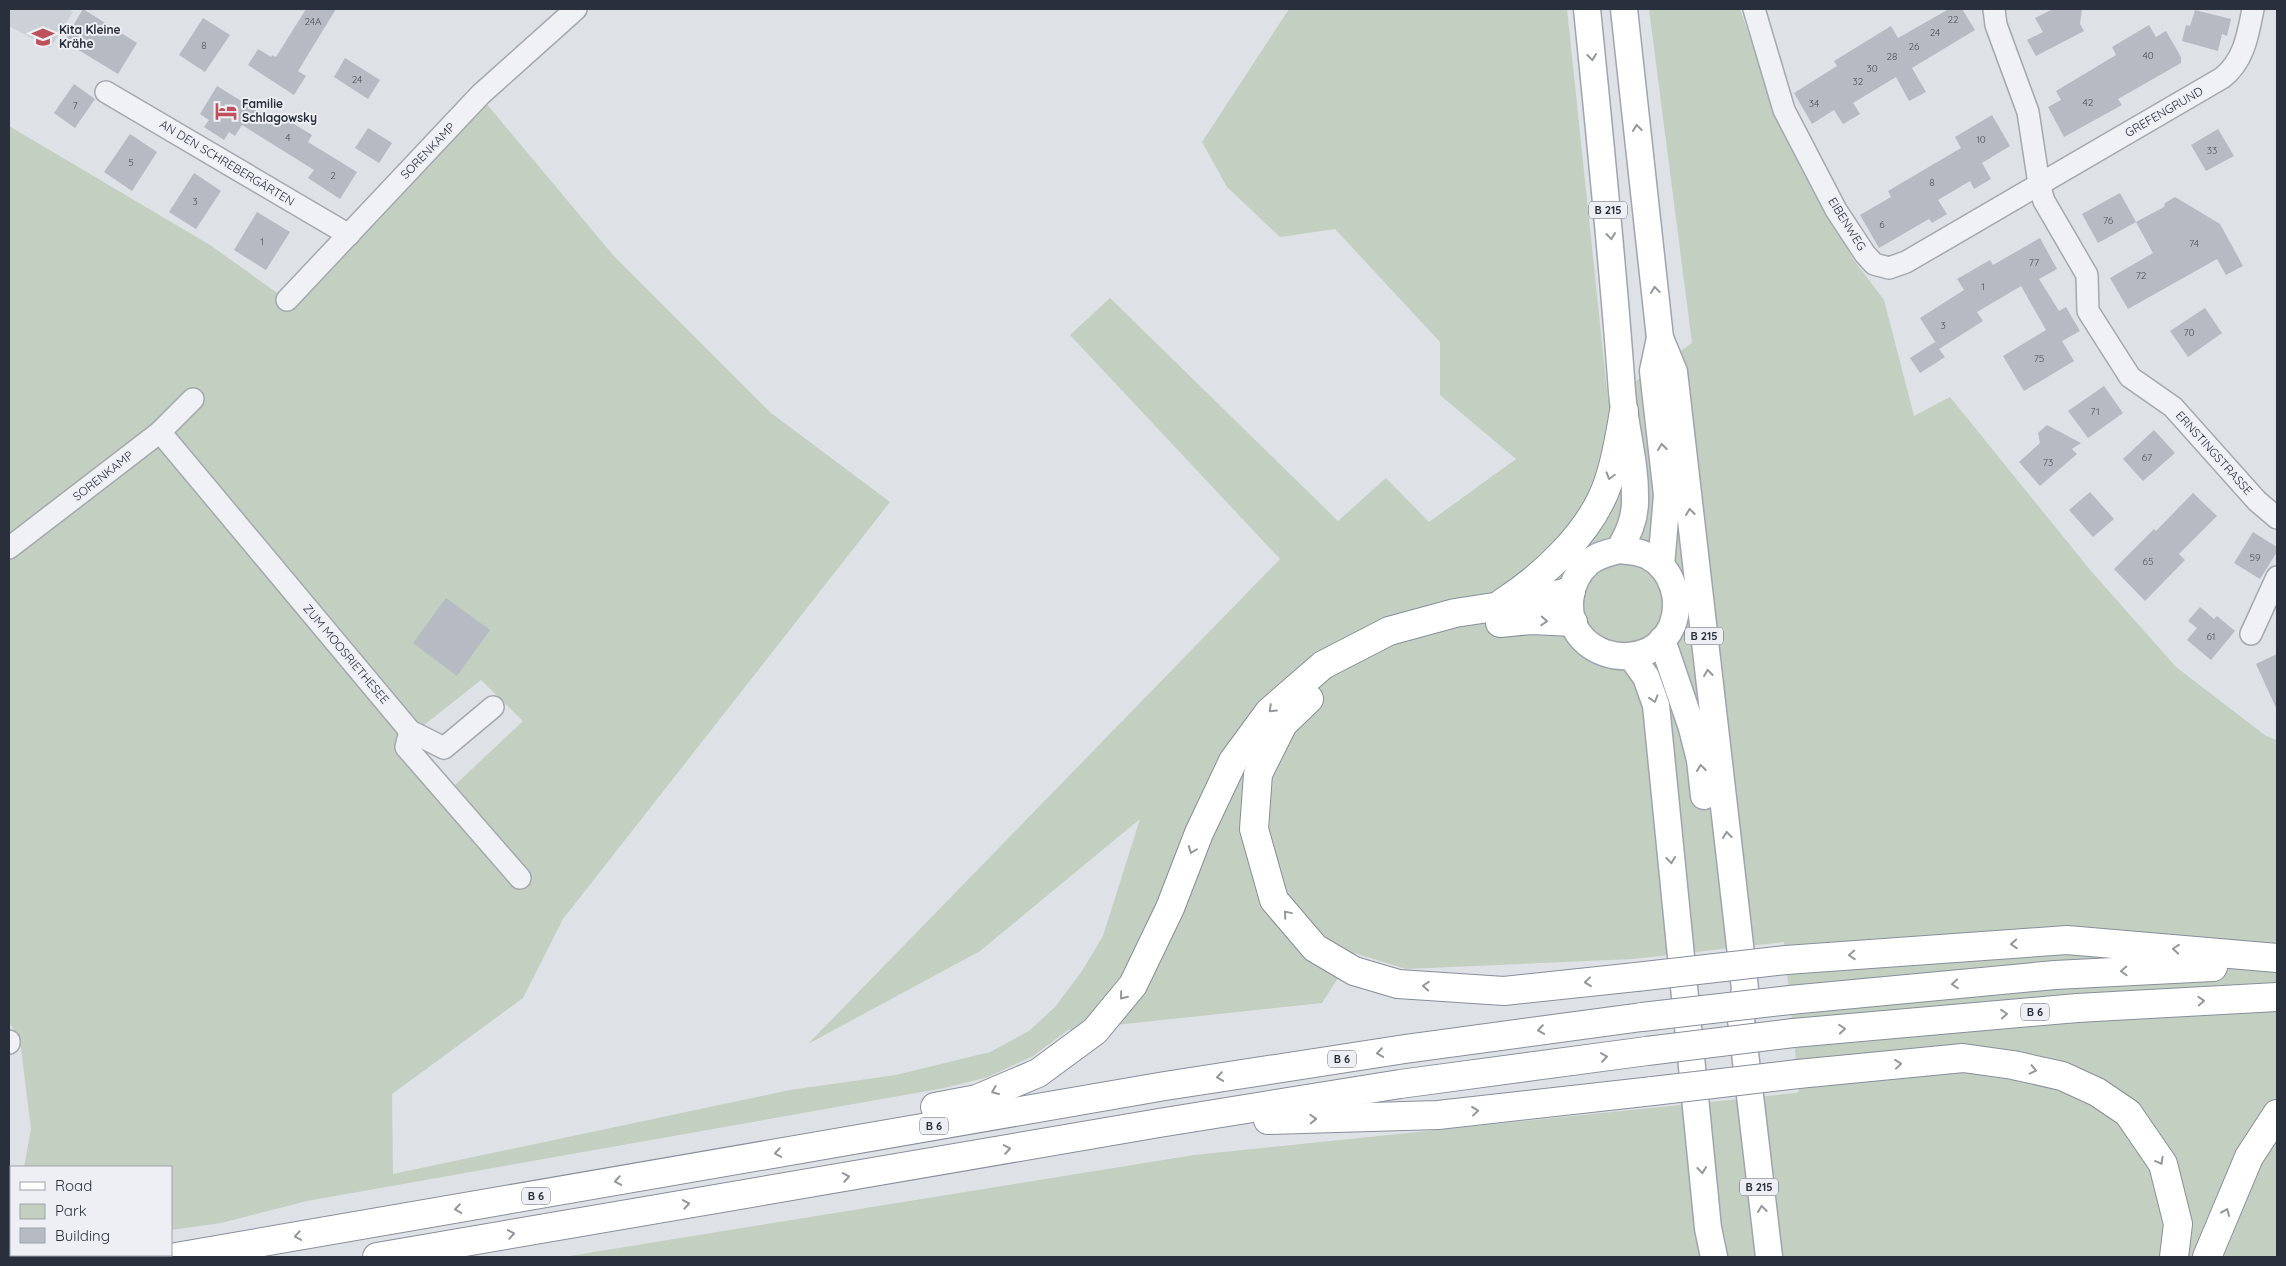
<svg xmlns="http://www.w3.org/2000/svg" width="2286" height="1266" viewBox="0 0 2286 1266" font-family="Quicksand,sans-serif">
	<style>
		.built { fill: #ccd0d7 }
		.green { fill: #c3cfc0; fill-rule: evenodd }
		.building { fill: #b6bac2 }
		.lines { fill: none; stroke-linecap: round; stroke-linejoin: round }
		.minor-casing { stroke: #a4a8af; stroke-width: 24 }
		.major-casing { stroke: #9ea5b0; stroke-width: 29 }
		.highway-casing { stroke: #878e9b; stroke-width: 30 }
		.minor { stroke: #f0f1f4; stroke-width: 21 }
		.major { stroke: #fff; stroke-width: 26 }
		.highway { stroke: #fff; stroke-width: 28 }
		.highway-bridge-casing { stroke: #878e9b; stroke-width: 30; stroke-linecap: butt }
		.highway-bridge { stroke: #fff; stroke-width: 28 }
		.oneway { stroke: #94979d }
		.labels { text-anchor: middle; stroke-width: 4; stroke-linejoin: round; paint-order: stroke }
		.number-label { font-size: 10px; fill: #4c525d }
		.shield { fill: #edeff4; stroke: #646972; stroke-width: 1 }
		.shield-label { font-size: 11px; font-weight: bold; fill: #292f3b }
		.poi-label { font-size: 12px; font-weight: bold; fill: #292f3b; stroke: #edeff4; text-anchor: start }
		.street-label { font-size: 12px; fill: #292f3b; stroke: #edeff4 }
	</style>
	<rect width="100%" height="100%" fill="#dee1e6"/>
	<!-- built -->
	<path class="built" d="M 9,9 L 67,9 L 73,12 L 50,48 L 9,26 Z"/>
	<!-- green -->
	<g class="green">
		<path d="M 1289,9 L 1567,9 L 1608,400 L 1692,343 L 1649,9 L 1740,9 L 1783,133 L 1853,259 L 1884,300 L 1914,416 L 1950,397 L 2091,571 L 2176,667 L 2266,736 L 2277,740 L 2277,1257 L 563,1257 L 1194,1155 L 1796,1093 L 1799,1091 L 1784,942 L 1633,959 L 1406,969 L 1354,953 L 1322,1003 L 1068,1030 L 1033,1056 L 988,1077 L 944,1088 L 307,1201 L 221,1223 L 171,1230 L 171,1167 L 24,1167 L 31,1129 L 20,1041 L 9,1022 L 9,126 L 210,245 L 287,300 L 485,102 L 613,255 L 771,413 L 890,502 L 563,919 L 523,998 L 392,1094 L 393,1174 L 790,1090 L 896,1075 L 990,1052 L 1029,1031 L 1055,1007 L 1082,971 L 1103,936 L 1140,819 L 980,951 L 808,1044 L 1280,559 L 1070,335 L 1110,298 L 1338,521 L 1386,478 L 1429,522 L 1516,459 L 1440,395 L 1440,342 L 1335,229 L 1280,237 L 1227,187 L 1202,142 ZM 481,680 L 523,721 L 454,786 L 417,745 L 424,725 Z"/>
		<path d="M 11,1213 L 11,1253 L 9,1253 L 9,1214 Z"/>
	</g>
	<!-- building -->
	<g class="building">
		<path d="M 83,9 L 137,43 L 118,74 L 67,43 L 67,36 Z"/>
		<path d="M 306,9 L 336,9 L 298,71 L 306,76 L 294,95 L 248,65 L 258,49 L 271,57 L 272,55 L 276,57 Z"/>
		<path d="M 1949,9 L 1962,9 L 1975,30 L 1912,68 L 1926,92 L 1909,101 L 1896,77 L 1853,103 L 1860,114 L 1843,124 L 1834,110 L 1812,124 L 1794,93 L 1837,66 L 1834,61 L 1891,26 L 1898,38 Z"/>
		<path d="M 2053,9 L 2082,9 L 2080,24 L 2084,31 L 2036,56 L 2027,40 L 2043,32 L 2035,18 Z"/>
		<path d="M 2195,10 L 2231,19 L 2227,36 L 2222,34 L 2218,51 L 2182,41 L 2186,25 L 2190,26 Z"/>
		<path d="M 203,18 L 230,35 L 205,72 L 179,55 Z"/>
		<path d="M 2149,25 L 2156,37 L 2166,31 L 2181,57 L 2181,63 L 2118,99 L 2122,105 L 2064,137 L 2048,107 L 2061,100 L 2056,91 L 2116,55 L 2112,47 Z"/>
		<path d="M 345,58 L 380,80 L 368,99 L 334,77 Z"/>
		<path d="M 74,84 L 95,99 L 75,128 L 54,113 Z"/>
		<path d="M 217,86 L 274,121 L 278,114 L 312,135 L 308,142 L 357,172 L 340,199 L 308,178 L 314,170 L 242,125 L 235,136 L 229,132 L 224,140 L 204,127 L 209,120 L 200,114 Z"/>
		<path d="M 1992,115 L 2010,146 L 1982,163 L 1991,179 L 1974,189 L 1970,181 L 1938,200 L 1947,214 L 1932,223 L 1929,219 L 1879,248 L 1860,215 L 1891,197 L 1888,191 L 1961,148 L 1955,137 Z"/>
		<path d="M 368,128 L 392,143 L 379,163 L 355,148 Z"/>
		<path d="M 2218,129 L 2234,156 L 2206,171 L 2191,145 Z"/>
		<path d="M 130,134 L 157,152 L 132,191 L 104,172 Z"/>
		<path d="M 194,173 L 221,191 L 196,229 L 169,212 Z"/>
		<path d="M 2120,193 L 2136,222 L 2098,243 L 2082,214 Z"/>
		<path d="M 2175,197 L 2220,224 L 2243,266 L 2226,275 L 2217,259 L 2128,309 L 2110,278 L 2153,253 L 2136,222 L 2164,207 L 2165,203 Z"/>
		<path d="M 257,212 L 290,232 L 266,270 L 234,250 Z"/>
		<path d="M 2040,238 L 2057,269 L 2039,279 L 2059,311 L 2066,307 L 2080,331 L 2062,341 L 2074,361 L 2024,391 L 2003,356 L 2046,330 L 2021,286 L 1977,312 L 1983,321 L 1939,349 L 1945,357 L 1920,373 L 1910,358 L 1935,342 L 1938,346 L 1920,318 L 1964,290 L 1957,279 L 1990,260 L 1993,265 Z"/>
		<path d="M 2205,308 L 2222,333 L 2188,357 L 2170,331 Z"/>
		<path d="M 2104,386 L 2123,413 L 2088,438 L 2068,411 Z"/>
		<path d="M 2047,425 L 2081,443 L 2072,449 L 2077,454 L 2040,486 L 2019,462 L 2040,443 L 2038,433 Z"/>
		<path d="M 2154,430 L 2175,453 L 2143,481 L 2123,459 Z"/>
		<path d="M 2090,492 L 2114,519 L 2093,537 L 2069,510 Z"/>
		<path d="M 2193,493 L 2217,516 L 2179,554 L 2185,560 L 2145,601 L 2114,569 L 2154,529 L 2156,531 Z"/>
		<path d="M 2253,532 L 2277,547 L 2277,552 L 2260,579 L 2234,563 Z"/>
		<path d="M 446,598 L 490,630 L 457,676 L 413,643 Z"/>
		<path d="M 2200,607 L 2214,619 L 2217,616 L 2235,631 L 2211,660 L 2187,640 L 2197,628 L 2188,621 Z"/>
		<path d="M 2277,654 L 2277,710 L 2256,664 Z"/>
	</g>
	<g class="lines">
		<!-- minor casing -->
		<g class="minor-casing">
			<g id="minor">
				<path d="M 1754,9 L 1784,110 L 1836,210 L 1865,254 L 1874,264 L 1889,268 L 1906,262 L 2222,78 C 2244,61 2248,35 2253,9"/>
				<path d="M 1994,9 L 1996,25 L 2028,112 L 2039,184 L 2044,201 L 2087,275 L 2088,311 L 2130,377 L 2173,407 L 2257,501 L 2277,518"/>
				<path d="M 106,92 L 349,235"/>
				<path d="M 287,300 L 481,94 L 576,9"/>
				<path d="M 160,432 L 410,731 L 444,748 L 493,707"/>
				<path d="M 9,548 L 160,432 L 193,399"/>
				<path d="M 2251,634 L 2277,577"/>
				<path d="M 410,731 L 406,747 L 520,878"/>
				<path d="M 9,1041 L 9,1043"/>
			</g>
		</g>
		<!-- major casing -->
		<g class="major-casing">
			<g id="major">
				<path d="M 1587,9 C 1600,137 1613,264 1622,392 C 1625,429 1636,463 1635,501 C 1635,520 1628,534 1619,550 C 1608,553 1597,555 1588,563 C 1567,582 1563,618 1583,639 C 1608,665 1656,662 1672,626 C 1682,601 1673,569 1648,556 C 1639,551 1629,551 1619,550"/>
				<path d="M 1624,9 L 1660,338 L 1674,372 L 1745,989 L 1740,1017"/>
				<path d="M 1660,338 L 1653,371 L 1667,495 L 1661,566"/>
				<path d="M 1662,640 L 1692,728 L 1700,760 L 1704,796"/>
				<path d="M 1631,656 L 1646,677 L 1656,705 L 1708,1228 L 1714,1257"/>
				<path d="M 1741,1019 L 1769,1257"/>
			</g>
		</g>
		<!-- highway casing -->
		<g class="highway-casing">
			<g id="highway">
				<path d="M 1502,603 C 1544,576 1592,531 1608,483 C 1616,460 1620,436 1624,411"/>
				<path d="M 1500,623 L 1532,620 L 1573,622"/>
				<path d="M 1309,699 L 1283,724 L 1258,774 L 1254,829 L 1274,900 L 1315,948 L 1354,971 L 1398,984 L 1504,991 L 1636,977"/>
				<path d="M 1786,960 L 2067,940 L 2277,958"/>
				<path d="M 1790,1000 L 2055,975 L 2213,967"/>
				<path d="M 1793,1033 L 2077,1008 L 2277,997"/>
				<path d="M 1798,1074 L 1963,1058 L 2013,1065 L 2062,1076 L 2097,1092 L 2128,1113 L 2163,1164 L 2178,1224 L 2174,1257"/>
				<path d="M 935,1107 L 977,1099 L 1038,1073 L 1095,1031 L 1133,985 L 1170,908 L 1199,833 L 1233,761 L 1269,712 L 1323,665 L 1389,631 L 1455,613 L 1534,601 L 1571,591"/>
				<path d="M 1268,1120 L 1438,1115 L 1653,1091"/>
				<path d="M 176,1257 L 1165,1086 L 1405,1049 L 1642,1017"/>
				<path d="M 377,1257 L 1159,1123 L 1400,1084 L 1647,1051"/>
				<path d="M 2207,1257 L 2249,1157 L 2277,1114"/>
			</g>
		</g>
		<!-- minor -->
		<use href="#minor" class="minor"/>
		<!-- major -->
		<use href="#major" class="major"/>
		<!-- highway -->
		<use href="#highway" class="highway"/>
		<!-- highway-bridge casing -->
		<g class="highway-bridge-casing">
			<g id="highway-bridge">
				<path d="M 1636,977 L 1786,960"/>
				<path d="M 1642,1017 L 1790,1000"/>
				<path d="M 1647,1051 L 1793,1033"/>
				<path d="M 1653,1091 L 1798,1074"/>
			</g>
		</g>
		<!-- highway-bridge -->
		<use href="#highway-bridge" class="highway-bridge"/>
	</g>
	<!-- one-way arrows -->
	<defs><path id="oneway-chevron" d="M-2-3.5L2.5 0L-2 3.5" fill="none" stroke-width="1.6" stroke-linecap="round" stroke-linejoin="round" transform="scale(1.25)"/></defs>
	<g class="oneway">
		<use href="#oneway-chevron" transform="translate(1592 57) rotate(84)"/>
		<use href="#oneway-chevron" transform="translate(1637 128) rotate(-96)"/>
		<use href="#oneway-chevron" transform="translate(1611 236) rotate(84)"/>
		<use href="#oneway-chevron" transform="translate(1655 290) rotate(-96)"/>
		<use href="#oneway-chevron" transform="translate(1662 447) rotate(-97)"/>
		<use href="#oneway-chevron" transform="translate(1610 476) rotate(106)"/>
		<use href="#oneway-chevron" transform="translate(1690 512) rotate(-97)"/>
		<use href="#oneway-chevron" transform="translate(1544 621) rotate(3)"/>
		<use href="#oneway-chevron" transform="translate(1708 673) rotate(-97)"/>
		<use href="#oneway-chevron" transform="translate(1654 699) rotate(73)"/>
		<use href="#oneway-chevron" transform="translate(1272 709) rotate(136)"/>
		<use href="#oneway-chevron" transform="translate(1701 768) rotate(-97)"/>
		<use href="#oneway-chevron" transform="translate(1727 835) rotate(-97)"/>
		<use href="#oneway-chevron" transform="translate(1192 850) rotate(111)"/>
		<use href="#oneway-chevron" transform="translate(1671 860) rotate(84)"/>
		<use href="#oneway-chevron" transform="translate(1287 914) rotate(-130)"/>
		<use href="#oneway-chevron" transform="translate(2014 944) rotate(176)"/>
		<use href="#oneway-chevron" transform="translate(2176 949) rotate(-175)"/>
		<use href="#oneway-chevron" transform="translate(1852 955) rotate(176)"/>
		<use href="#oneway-chevron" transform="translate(2124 971) rotate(177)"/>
		<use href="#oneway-chevron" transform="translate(1588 982) rotate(174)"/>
		<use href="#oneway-chevron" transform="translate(1955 984) rotate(175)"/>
		<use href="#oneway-chevron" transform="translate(1426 986) rotate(-176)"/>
		<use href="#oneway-chevron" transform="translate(1123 996) rotate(129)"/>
		<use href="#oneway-chevron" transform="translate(2201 1001) rotate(-3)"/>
		<use href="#oneway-chevron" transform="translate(2004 1014) rotate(-5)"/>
		<use href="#oneway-chevron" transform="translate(1842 1029) rotate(-5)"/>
		<use href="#oneway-chevron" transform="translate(1541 1030) rotate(172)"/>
		<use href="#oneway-chevron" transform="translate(1380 1053) rotate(171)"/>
		<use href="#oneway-chevron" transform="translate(1604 1057) rotate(-8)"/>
		<use href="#oneway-chevron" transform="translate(1898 1064) rotate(-6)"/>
		<use href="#oneway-chevron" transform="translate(2033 1070) rotate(13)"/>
		<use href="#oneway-chevron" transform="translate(1220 1077) rotate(171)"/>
		<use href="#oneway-chevron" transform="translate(995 1091) rotate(157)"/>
		<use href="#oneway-chevron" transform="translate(1475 1111) rotate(-6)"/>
		<use href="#oneway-chevron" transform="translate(1313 1119) rotate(-2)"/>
		<use href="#oneway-chevron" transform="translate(1007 1149) rotate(-10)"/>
		<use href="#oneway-chevron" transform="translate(778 1153) rotate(170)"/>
		<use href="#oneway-chevron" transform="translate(2160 1161) rotate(61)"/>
		<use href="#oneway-chevron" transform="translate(1702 1170) rotate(84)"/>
		<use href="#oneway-chevron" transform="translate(846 1177) rotate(-10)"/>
		<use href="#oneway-chevron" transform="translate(618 1181) rotate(170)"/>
		<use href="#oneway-chevron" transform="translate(686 1204) rotate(-10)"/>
		<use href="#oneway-chevron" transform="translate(458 1209) rotate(171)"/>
		<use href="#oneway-chevron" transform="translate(1762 1209) rotate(-97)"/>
		<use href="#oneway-chevron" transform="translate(2226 1212) rotate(-67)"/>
		<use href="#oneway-chevron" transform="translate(511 1234) rotate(-10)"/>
		<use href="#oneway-chevron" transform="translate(298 1236) rotate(170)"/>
	</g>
	<!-- icons -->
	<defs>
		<g id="school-bare" transform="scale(1.725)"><path d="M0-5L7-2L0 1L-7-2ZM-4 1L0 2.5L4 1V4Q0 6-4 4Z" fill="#bf4f5b" stroke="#edeff4" stroke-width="2.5" paint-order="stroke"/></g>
		<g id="hotel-bare" transform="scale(1.725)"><path d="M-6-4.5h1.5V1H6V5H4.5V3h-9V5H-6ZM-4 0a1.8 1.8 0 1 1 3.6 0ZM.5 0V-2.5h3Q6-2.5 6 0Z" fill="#bf4f5b" stroke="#edeff4" stroke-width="2.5" paint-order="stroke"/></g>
	</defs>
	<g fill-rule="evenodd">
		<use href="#school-bare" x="43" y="37"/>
		<use href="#hotel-bare" x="226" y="111"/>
	</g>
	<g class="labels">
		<!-- number labels -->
		<g class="number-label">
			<text x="1953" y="23">22</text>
			<text x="313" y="25">24A</text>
			<text x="1935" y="36">24</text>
			<text x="204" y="49">8</text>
			<text x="1914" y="50">26</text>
			<text x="2148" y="59">40</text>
			<text x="1892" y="60">28</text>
			<text x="1872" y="72">30</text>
			<text x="357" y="83">24</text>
			<text x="1858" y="85">32</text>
			<text x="2088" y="106">42</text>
			<text x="1814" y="107">34</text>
			<text x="75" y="109">7</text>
			<text x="288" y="141">4</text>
			<text x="1981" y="143">10</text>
			<text x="2212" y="154">33</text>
			<text x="131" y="166">5</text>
			<text x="333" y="179">2</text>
			<text x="1932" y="186">8</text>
			<text x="195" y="205">3</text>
			<text x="2108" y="224">76</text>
			<text x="1882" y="228">6</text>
			<text x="262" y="245">1</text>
			<text x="2194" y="247">74</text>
			<text x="2034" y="266">77</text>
			<text x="2141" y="279">72</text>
			<text x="1983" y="290">1</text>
			<text x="1943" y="329">3</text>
			<text x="2189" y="336">70</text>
			<text x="2039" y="362">75</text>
			<text x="2095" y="415">71</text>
			<text x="2147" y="461">67</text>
			<text x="2048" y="466">73</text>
			<text x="2255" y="561">59</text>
			<text x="2148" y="565">65</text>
			<text x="2211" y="640">61</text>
		</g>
		<!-- shield labels -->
		<g class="shield">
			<rect x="1589" y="201.5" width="38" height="17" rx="4"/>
			<rect x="1685" y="627.5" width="38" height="17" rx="4"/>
			<rect x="2021" y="1003.5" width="28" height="17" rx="4"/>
			<rect x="1328" y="1050.5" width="28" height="17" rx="4"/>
			<rect x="920" y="1117.5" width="28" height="17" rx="4"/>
			<rect x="1740" y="1178.5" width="38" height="17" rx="4"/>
			<rect x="522" y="1187.5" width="28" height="17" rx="4"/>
		</g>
		<g class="shield-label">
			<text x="1608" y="214">B 215</text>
			<text x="1704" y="640">B 215</text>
			<text x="2035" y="1016">B 6</text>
			<text x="1342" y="1063">B 6</text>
			<text x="934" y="1130">B 6</text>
			<text x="1759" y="1191">B 215</text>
			<text x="536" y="1200">B 6</text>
		</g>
		<!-- poi labels -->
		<g class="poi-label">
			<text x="59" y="34">Kita Kleine<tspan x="59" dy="14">Krähe</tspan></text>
			<text x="242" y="108">Familie<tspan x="242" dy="14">Schlagowsky</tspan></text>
		</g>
		<!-- street labels -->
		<g class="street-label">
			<text transform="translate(2164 112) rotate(-30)" y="4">GREFENGRUND</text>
			<text transform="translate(428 151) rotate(-46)" y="4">SORENKAMP</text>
			<text transform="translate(227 163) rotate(31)" y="4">AN DEN SCHREBERGÄRTEN</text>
			<text transform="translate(1847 224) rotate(58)" y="4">EIBENWEG</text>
			<text transform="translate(2214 453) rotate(48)" y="4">ERNSTINGSTRASSE</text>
			<text transform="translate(103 476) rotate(-38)" y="4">SORENKAMP</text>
			<text transform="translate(346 654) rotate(50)" y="4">ZUM MOOSRIETHESEE</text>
		</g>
	</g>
	<!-- border -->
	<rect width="2286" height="1266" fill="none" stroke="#292f3b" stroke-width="20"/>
	<!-- legend -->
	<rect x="10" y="1166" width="162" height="90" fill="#edeff4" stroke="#9fa2aa"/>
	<rect x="20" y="1182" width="25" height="8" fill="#ffffff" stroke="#9fa2aa"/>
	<text x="55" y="1191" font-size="15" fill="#292f3b">Road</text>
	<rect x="20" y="1204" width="25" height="15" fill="#c3cfc0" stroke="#9fa2aa"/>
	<text x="55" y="1216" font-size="15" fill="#292f3b">Park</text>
	<rect x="20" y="1228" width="25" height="15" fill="#b6bac2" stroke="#9fa2aa"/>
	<text x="55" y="1241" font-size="15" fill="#292f3b">Building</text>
</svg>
